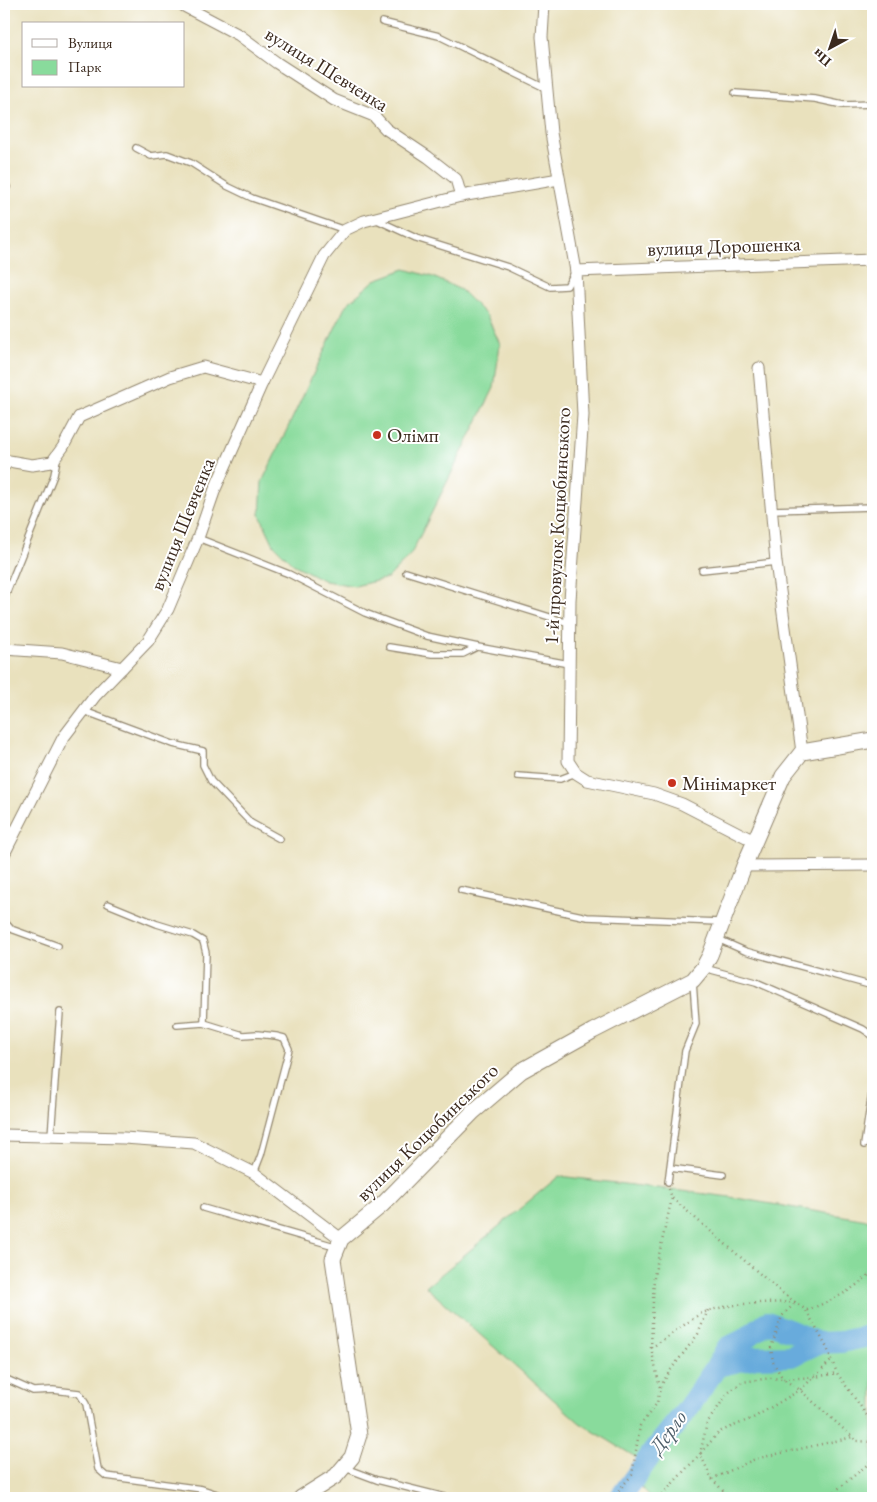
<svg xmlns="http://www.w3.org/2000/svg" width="877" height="1502" viewBox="0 0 877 1502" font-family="'EB Garamond',serif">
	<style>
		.green { fill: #89db9c; stroke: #62825d }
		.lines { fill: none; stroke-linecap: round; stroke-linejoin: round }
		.river { stroke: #67abdc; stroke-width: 22 }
		.service-casing { stroke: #92866e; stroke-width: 8 }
		.minor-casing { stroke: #92866e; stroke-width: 13 }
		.tertiary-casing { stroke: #92866e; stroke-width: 17 }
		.path { stroke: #92866e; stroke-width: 2.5; stroke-dasharray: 1 4; stroke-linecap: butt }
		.service { stroke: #fff; stroke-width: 5.5 }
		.minor { stroke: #fff; stroke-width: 11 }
		.tertiary { stroke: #fff; stroke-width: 15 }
		.poi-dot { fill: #c8321e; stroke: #fff; stroke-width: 2 }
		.labels { text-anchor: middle; stroke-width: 4; stroke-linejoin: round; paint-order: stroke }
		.street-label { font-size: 20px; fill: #3b2a1e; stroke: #fff }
		.poi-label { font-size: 20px; fill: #3b2a1e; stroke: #fff; text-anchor: start }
		.water-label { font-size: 21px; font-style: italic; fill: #4d5e6a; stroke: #fff }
	</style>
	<rect width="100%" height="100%" fill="#fff"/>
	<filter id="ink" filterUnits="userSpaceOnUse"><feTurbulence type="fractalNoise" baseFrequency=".02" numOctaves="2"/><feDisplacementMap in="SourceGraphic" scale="10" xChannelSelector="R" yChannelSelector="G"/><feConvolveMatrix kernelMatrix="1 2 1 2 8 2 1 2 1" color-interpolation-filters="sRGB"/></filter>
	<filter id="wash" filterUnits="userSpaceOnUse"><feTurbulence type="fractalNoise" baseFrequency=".0096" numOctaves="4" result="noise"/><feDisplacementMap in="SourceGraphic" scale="20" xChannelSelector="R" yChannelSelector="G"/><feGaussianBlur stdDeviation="1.12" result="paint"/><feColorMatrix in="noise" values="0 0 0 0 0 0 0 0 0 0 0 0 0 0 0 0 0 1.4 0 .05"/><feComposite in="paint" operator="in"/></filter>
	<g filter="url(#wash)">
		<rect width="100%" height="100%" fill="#e9e1bd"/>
		<!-- green -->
		<g class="green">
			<path d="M 405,269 L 433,277 L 461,290 L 487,316 L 500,344 L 494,388 L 411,554 L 388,578 L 355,586 L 325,581 L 293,564 L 274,545 L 260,515 L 262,482 L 346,305 L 375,280 Z"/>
			<path d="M 559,1176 L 730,1197 L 873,1221 L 873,1498 L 652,1498 L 637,1483 L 642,1461 L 580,1423 L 426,1287 Z"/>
		</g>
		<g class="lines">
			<!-- river -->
			<g class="river">
				<path d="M 717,1366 L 756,1357 L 791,1356 L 818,1343"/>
				<path d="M 620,1498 L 653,1452 L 686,1411 L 717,1366 L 727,1348 L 745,1339 L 767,1322 L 791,1331 L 818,1343 L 841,1342 L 873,1335"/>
			</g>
		</g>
	</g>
	<g filter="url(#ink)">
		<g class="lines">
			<!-- service casing -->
			<g class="service-casing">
				<g id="service">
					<path d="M 382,22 L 439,36 L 547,89"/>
					<path d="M 735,93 L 815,99 L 843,105 L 873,104"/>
					<path d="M 136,148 L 151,156 L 167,154 L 191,163 L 227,186 L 252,198 L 345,230"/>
					<path d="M 4,193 L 7,187"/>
					<path d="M 375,219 L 416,238 L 508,267 L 550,287 L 567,286 L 573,275"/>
					<path d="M 772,510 L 873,507"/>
					<path d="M 198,538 L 289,574 L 365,613 L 427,636 L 478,647 L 569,664"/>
					<path d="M 702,570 L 776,562"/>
					<path d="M 406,572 L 569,623"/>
					<path d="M 4,599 L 54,475 L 57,459"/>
					<path d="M 389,647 L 432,654 L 463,654 L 477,647"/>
					<path d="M 84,711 L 173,744 L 203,751 L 203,765 L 211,781 L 251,823 L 280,839"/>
					<path d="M 518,776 L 560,779 L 576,773"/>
					<path d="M 461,890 L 587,917 L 720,922"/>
					<path d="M 108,904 L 157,924 L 193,935 L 203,941 L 206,953 L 204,1023"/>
					<path d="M 4,921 L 11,929 L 58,946"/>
					<path d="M 718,939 L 745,951 L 873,986"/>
					<path d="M 704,968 L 756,982 L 863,1029 L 873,1036"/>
					<path d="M 177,1025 L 204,1023 L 243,1035 L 257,1034 L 276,1036 L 284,1038 L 289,1049 L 261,1155 L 254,1173"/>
					<path d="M 51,1136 L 60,1012"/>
					<path d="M 864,1145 L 873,1086"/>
					<path d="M 670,1168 L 723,1175"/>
					<path d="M 668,1182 L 685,1051 L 696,1024 L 693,982"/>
					<path d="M 203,1208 L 338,1247"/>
					<path d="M 4,1378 L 33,1391 L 53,1390 L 79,1393 L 86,1404 L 98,1469 L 106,1476 L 202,1489 L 229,1498"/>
					<path d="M 345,1468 L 377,1480 L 449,1498"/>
				</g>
			</g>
			<!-- minor casing -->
			<g class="minor-casing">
				<g id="minor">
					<path d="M 544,4 L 542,37 L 551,133 L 576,271 L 583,415 L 570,600 L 568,761 L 576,773 L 587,780 L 654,794 L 682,804 L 754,841"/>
					<path d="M 184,6 L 239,35 L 277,63 L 334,100 L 374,116 L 386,129 L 428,157 L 456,179 L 461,196"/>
					<path d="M 576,271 L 873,260"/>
					<path d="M 759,368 L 776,562 L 802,752"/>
					<path d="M 4,466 L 9,461 L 32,465 L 52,462 L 63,447 L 79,417 L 170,377 L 203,367 L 262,383"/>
					<path d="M 4,649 L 62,653 L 122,668"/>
					<path d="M 4,854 L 63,738 L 95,696 L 148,641 L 168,609 L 198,538 L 215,489 L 262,383 L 324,256 L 345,230 L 364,221 L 461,196 L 559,179"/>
					<path d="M 744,866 L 873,865"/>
					<path d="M 4,1135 L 124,1138 L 194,1143 L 254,1173 L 341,1239"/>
				</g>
			</g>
			<!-- tertiary casing -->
			<g class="tertiary-casing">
				<path id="tertiary" d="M 301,1498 L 336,1476 L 352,1457 L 359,1435 L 333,1259 L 341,1239 L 382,1205 L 473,1112 L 521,1071 L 593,1031 L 693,980 L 703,968 L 710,955 L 744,866 L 783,776 L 802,752 L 873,740"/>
			</g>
			<!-- path -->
			<g class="path">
				<path d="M 669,1189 L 672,1198 L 781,1292 L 806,1310 L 827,1348 L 837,1373 L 873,1424"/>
				<path d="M 794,1304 L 782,1316 L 771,1348 L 773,1362 L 783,1379 L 815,1377 L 837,1373"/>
				<path d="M 807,1310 C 832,1301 854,1290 873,1271"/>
				<path d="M 651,1348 L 700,1314 C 729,1302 764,1303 795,1302"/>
				<path d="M 660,1387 L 670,1371 L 698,1334 L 708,1310"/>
				<path d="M 712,1479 L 755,1459 L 853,1437"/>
				<path d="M 612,1498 L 632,1475 L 640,1426 L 657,1403 L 660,1388 L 651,1348 L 654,1276 L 672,1198"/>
				<path d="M 659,1498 L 700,1454 L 707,1423 L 728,1393 L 742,1382 L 771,1378 L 783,1379 L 800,1390 L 857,1441 L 873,1442"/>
				<path d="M 730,1498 L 712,1479 L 700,1454 L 719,1432 L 753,1418 L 800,1390 L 831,1361"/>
				<path d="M 827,1498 L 867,1465 L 873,1458"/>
			</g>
			<!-- service -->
			<use href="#service" class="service"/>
			<!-- minor -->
			<use href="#minor" class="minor"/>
			<!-- tertiary -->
			<use href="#tertiary" class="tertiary"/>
		</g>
	</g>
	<!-- markers -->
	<g class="poi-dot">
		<circle cx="377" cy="435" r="5"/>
		<circle cx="672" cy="783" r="5"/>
	</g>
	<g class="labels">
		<!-- street labels -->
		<g class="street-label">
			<text transform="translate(327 69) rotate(32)" y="7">вулиця Шевченка</text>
			<text transform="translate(724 246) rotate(-2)" y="7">вулиця Дорошенка</text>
			<text transform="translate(182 524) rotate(-68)" y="7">вулиця Шевченка</text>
			<text transform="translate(557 526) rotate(-87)" y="7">1-й провулок Коцюбинського</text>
			<text transform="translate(427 1132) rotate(-44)" y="7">вулиця Коцюбинського</text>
		</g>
		<!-- poi labels -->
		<g class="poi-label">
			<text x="387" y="442">Олімп</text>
			<text x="682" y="790">Мінімаркет</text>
		</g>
		<!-- water labels -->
		<g class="water-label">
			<text transform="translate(668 1432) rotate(-54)" y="7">Дерло</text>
		</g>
	</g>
	<!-- margin -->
	<rect width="877" height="1502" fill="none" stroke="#fff" stroke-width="20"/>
	<!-- legend -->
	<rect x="22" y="22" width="162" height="65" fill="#ffffff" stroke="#b1aaa5"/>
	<rect x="32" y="39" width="25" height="8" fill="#ffffff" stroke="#b1aaa5"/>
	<text x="68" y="48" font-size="15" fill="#3b2a1e">Вулиця</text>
	<rect x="32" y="60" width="25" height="15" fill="#89db9c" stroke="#b1aaa5"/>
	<text x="68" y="72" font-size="15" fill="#3b2a1e">Парк</text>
	<!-- north arrow -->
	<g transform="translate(830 48) rotate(220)" stroke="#ffffff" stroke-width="4" paint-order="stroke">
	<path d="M0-4L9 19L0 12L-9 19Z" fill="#3b2a1e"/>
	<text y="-8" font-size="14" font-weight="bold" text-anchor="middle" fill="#3b2a1e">Пн</text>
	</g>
</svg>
